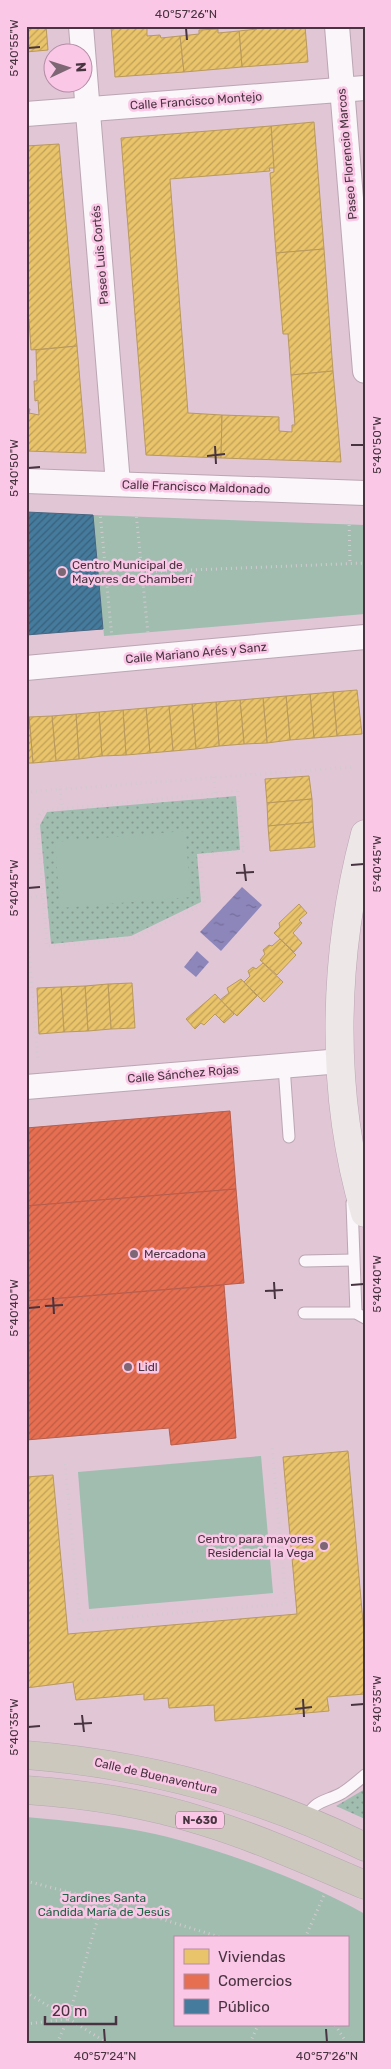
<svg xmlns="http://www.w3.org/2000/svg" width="391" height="2069" viewBox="0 0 391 2069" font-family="Rubik,sans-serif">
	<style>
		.grass { fill: url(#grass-dots) }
		.park { fill: #a0bdb0; fill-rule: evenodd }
		.water { fill: url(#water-ripples) }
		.homes { fill: url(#homes-hatch); stroke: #b9995d }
		.shops { fill: url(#shops-hatch); stroke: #b75d4c }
		.public { fill: url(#public-hatch); stroke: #466681 }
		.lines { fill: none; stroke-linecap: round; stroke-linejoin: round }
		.lane-casing { stroke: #bba6b3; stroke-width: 13 }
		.street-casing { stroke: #bba6b3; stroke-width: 26 }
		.secondary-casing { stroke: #bba6b3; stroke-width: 29 }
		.highway-casing { stroke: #b8a9b2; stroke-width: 29 }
		.path { stroke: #d3cacf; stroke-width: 3; stroke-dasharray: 1 4; stroke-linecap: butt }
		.lane { stroke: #faf6f9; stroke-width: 11 }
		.street { stroke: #faf6f9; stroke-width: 24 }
		.secondary { stroke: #ede8e7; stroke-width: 28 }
		.highway { stroke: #cdc8be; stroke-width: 28 }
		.ticks { fill: none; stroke: #483440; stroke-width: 2 }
		.poi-dot { fill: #7e6774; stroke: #fbc7e6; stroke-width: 2 }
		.labels { text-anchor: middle; stroke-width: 5; stroke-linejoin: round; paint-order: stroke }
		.shield { fill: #fbc7e6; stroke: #7e6072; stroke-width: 1 }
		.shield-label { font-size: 11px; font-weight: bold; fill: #483440 }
		.street-label { font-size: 12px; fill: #483440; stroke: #fbc7e6 }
		.poi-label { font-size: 12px; fill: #483440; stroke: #fbc7e6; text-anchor: start }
		.park-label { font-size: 12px; fill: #206346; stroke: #fbc7e6 }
		.neatline { fill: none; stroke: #483440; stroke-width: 2 }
		.ticks-label { font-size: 12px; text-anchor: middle; fill: #483440 }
	</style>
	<defs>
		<pattern id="grass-dots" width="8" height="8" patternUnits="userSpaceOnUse" patternTransform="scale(1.25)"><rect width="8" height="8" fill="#a0bdb0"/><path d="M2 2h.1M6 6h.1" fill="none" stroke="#849a91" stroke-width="1.8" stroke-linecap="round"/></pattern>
		<pattern id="water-ripples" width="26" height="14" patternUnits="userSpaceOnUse" patternTransform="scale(1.25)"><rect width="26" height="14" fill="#8d86bb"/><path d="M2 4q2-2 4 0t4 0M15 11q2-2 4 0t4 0" fill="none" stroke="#756e99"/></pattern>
		<pattern id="homes-hatch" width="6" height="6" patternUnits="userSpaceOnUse" patternTransform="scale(1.25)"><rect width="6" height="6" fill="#e9c46a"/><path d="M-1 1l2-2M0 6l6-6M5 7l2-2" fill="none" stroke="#bfa059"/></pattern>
		<pattern id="shops-hatch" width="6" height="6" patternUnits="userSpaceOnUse" patternTransform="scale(1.25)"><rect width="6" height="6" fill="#e76f51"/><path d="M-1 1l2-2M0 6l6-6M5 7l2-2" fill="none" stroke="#bd5c45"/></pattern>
		<pattern id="public-hatch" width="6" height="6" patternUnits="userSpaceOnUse" patternTransform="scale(1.25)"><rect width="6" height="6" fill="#457b9d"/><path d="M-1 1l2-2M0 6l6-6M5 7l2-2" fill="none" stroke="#39607a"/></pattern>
	</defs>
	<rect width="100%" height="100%" fill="#e1c6d6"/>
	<!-- grass -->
	<g class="grass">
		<path d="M 236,796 L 240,850 L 197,854 L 201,902 L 131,936 L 51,944 L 40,825 L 47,812 Z"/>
		<path d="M 365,1789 L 365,1819 L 336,1806 Z"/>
	</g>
	<!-- park -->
	<g class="park">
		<path d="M 93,515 L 365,525 L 365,614 L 104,636 Z"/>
		<path d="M 185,831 L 191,897 L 60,908 L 55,842 Z"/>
		<path d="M 261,1456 L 273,1593 L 89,1609 L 78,1472 Z"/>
		<path d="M 26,1817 C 69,1821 113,1825 155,1834 C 221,1849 306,1881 365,1914 L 365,2043 L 26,2043 ZM 175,1938 L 347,1938 L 347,2025 L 175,2025 Z"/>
	</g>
	<!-- water -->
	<g class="water">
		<path d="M 242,887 L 262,905 L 221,951 L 200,932 Z"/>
		<path d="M 197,951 L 209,962 L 196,977 L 184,967 Z"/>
	</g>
	<!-- homes -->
	<g class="homes">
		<path d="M 26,26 L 46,26 L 48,50 L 26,52 Z"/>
		<path d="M 111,26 L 151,26 L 147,28 L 147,36 L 160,35 L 161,38 L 180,36 L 184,72 L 115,77 Z"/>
		<path d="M 257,26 L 305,26 L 308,62 L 242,67 L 239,31 L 257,29 Z"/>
		<path d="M 218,29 L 218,33 L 239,31 L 242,67 L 184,72 L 180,36 L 199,34 L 199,30 Z"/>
		<path d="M 314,122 L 324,249 L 276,253 L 270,173 L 274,172 L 271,126 Z"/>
		<path d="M 271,126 L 274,168 L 269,168 L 270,171 L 170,179 L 188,413 L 222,415 L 221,458 L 146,455 L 121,138 Z"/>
		<path d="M 59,144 L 77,346 L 31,350 L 29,319 L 26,320 L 26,146 Z"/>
		<path d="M 324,249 L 333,371 L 291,375 L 288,334 L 283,334 L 276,253 Z"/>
		<path d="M 77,346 L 86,453 L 26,451 L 26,409 L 30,409 L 29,413 L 39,415 L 38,400 L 35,401 L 34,381 L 37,381 L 36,350 Z"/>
		<path d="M 333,371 L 341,462 L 221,458 L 222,415 L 279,417 L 279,431 L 292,432 L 292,425 L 295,425 L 291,375 Z"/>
		<path d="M 357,690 L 362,734 L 337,736 L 333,692 Z"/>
		<path d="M 333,692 L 337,736 L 314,738 L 310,694 Z"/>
		<path d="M 310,694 L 314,738 L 290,740 L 286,696 Z"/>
		<path d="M 286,696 L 290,740 L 267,743 L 263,698 Z"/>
		<path d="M 263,698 L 267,743 L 244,744 L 240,700 Z"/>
		<path d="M 240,700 L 244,744 L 219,746 L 216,702 Z"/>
		<path d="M 216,702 L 219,746 L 196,749 L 192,704 Z"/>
		<path d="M 192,704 L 196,749 L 173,751 L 169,706 Z"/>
		<path d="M 169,706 L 173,751 L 150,753 L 146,708 Z"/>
		<path d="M 146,708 L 150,753 L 126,755 L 123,710 Z"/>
		<path d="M 123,710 L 126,755 L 102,756 L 99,712 Z"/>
		<path d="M 99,712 L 102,756 L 79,759 L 76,714 Z"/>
		<path d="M 76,714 L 79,759 L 56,761 L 52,716 Z"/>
		<path d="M 52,716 L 56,761 L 33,763 L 29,717 Z"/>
		<path d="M 29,717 L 33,763 L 26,763 L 26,718 Z"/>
		<path d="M 309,776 L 312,799 L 267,803 L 265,779 Z"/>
		<path d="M 312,799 L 313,822 L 268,826 L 267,803 Z"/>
		<path d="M 313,822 L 315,847 L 270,851 L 268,826 Z"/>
		<path d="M 299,904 L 307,913 L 299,920 L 302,923 L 293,933 L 302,943 L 294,952 L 274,933 L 280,927 L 279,923 Z"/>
		<path d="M 280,939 L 296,955 L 277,975 L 260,960 L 265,954 L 263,950 L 269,945 L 272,946 Z"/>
		<path d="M 263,963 L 283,982 L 264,1002 L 244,982 L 250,976 L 248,971 L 253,967 L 256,969 Z"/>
		<path d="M 241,979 L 257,996 L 237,1016 L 220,1000 L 229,993 L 227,988 Z"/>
		<path d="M 132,983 L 135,1028 L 111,1029 L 108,984 Z"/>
		<path d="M 108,984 L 111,1029 L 88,1031 L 85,986 Z"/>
		<path d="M 85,986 L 88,1031 L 64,1032 L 61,987 Z"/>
		<path d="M 61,987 L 64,1032 L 39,1034 L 37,988 Z"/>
		<path d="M 215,994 L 234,1014 L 224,1023 L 215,1014 L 204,1025 L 201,1023 L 195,1029 L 186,1019 Z"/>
		<path d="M 348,1451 L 365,1645 L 365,1694 L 327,1697 L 329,1711 L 215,1721 L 214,1705 L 169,1708 L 168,1698 L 144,1700 L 144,1694 L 76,1700 L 73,1682 L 26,1688 L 26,1477 L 53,1475 L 68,1634 L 297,1614 L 283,1457 Z"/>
	</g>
	<!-- shops -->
	<g class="shops">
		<path d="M 230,1111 L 236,1189 L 26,1206 L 26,1128 Z"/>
		<path d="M 236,1189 L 244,1283 L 26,1301 L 26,1206 Z"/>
		<path d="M 224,1285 L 236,1438 L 171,1445 L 169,1428 L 26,1440 L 26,1301 Z"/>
	</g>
	<!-- public -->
	<path class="public" d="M 26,512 L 93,515 L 103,629 L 26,635 Z"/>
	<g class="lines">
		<!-- lane casing -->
		<g class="lane-casing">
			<g id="lane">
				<path d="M 284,1066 L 289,1137"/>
				<path d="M 352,1203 L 356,1313"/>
				<path d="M 305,1261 L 353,1260"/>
				<path d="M 304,1313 L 356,1313 L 365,1318"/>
				<path d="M 306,1821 C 312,1800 326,1802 342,1793 C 350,1788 358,1781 365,1775"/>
			</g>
		</g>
		<!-- street casing -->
		<g class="street-casing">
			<g id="street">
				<path d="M 81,26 L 118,484"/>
				<path d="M 337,26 L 365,371"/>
				<path d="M 26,114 L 365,88"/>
				<path d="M 26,481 L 365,493"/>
				<path d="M 26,668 L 365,637"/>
				<path d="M 26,1087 L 341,1061"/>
			</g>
		</g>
		<!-- secondary casing -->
		<g class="secondary-casing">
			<path id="secondary" d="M 365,834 C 333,955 329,1092 365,1213"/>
		</g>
		<!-- highway casing -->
		<g class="highway-casing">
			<g id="highway">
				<path d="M 26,1755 C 144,1764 259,1795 365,1847"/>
				<path d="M 26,1790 C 85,1794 146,1803 202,1821 C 258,1838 311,1862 365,1885"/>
			</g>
		</g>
		<!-- path -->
		<g class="path">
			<path d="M 100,512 L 112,638"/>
			<path d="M 136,512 L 148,634"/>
			<path d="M 349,520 L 350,564"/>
			<path d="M 141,572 L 365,563"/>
			<path d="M 214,777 L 215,794"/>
			<path d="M 60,789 L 62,808"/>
			<path d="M 238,791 L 243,851 L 200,855 L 204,904 L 132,939 L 47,946 L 37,820 L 42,811 Z"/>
			<path d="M 26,792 L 354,767"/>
			<path d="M 26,898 L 43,896"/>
			<path d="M 26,917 L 38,1060"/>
			<path d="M 65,1464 L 80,1621 L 286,1604 L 272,1447"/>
			<path d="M 26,1881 L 103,1901 L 223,1938"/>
			<path d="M 305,1938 L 324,1895"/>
			<path d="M 26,1992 L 107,2043"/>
			<path d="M 26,2024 L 68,2019"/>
			<path d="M 335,2025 L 347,2043"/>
			<path d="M 57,2043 L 68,2019 L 103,1901"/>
			<path d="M 250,2043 L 258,2025"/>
		</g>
		<!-- lane -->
		<use href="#lane" class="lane"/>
		<!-- street -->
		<use href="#street" class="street"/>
		<!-- secondary -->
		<use href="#secondary" class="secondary"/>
		<!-- highway -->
		<use href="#highway" class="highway"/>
	</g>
	<!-- ticks -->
	<path class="ticks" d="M 186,28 L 187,40M 28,48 L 40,47M 351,445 L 364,445M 215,446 L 216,464M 207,456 L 225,454M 28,468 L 40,467M 244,864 L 246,881M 351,865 L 364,864M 236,873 L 254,872M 28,888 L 40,887M 274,1282 L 275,1299M 351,1285 L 364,1284M 265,1291 L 283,1290M 53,1297 L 54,1314M 45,1306 L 63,1305M 28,1308 L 40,1307M 303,1699 L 304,1717M 351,1705 L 364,1704M 295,1709 L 312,1707M 82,1715 L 84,1732M 74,1724 L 92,1723M 28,1727 L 40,1726M 104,2029 L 105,2042M 326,2029 L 327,2042"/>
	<!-- markers -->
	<g class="poi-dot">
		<circle cx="62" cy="572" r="5"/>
		<circle cx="134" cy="1254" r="5"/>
		<circle cx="128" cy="1367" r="5"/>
		<circle cx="324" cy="1546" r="5"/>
	</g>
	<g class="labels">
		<!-- shield labels -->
		<rect class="shield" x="176" y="1811.5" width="48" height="17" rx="4"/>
		<g class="shield-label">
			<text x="200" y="1824">N-630</text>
		</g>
		<!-- street labels -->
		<g class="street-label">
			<text transform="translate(196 101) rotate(-4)" y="4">Calle Francisco Montejo</text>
			<text transform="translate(347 154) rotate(-95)" y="4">Paseo Florencio Marcos</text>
			<text transform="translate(100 255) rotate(-95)" y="4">Paseo Luis Cortés</text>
			<text transform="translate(196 487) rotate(2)" y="4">Calle Francisco Maldonado</text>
			<text transform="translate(196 653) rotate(-5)" y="4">Calle Mariano Arés y Sanz</text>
			<text transform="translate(183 1074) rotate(-5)" y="4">Calle Sánchez Rojas</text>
			<text transform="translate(156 1776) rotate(13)" y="4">Calle de Buenaventura</text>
		</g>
		<!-- poi labels -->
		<g class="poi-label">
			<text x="72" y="569">Centro Municipal de<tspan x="72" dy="14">Mayores de Chamberí</tspan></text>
			<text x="144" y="1258">Mercadona</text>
			<text x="138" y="1371">Lidl</text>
			<text x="314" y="1543" text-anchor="end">Centro para mayores<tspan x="314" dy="14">Residencial la Vega</tspan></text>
		</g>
		<!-- park labels -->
		<g class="park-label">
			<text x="104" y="1902">Jardines Santa<tspan x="104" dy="14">Cándida María de Jesús</tspan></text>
		</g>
	</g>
	<!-- border -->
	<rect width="391" height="2069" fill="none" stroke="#fbc7e6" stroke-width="55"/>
	<!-- legend -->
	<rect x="174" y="1936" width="175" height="90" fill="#fbc7e6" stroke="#b38ca4"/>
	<rect x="184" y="1949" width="25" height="15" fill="#e9c46a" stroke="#b38ca4"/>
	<text x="218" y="1962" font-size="15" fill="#483440">Viviendas</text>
	<rect x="184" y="1974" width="25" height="15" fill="#e76f51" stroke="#b38ca4"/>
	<text x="218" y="1986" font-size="15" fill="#483440">Comercios</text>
	<rect x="184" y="1999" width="25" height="15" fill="#457b9d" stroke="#b38ca4"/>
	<text x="218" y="2012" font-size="15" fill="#483440">Público</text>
	<!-- north arrow -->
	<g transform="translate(68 68) rotate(86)"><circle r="24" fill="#fbc7e6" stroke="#b38ca4"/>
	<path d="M0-4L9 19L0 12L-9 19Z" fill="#7e6774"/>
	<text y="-8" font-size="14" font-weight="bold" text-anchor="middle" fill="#483440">N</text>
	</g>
	<!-- scale -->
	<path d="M45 2016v8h71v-8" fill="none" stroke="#483440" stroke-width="2.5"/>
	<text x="52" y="2016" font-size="15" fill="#483440" stroke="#fbc7e6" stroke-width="4" paint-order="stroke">20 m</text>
	<rect x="28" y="28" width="336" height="2014" class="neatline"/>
	<g class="ticks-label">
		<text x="186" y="18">40°57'26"N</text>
		<text transform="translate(14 48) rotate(-90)" y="4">5°40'55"W</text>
		<text transform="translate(377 445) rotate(-90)" y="4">5°40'50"W</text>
		<text transform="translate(14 468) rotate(-90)" y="4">5°40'50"W</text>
		<text transform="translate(377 864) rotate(-90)" y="4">5°40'45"W</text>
		<text transform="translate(14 888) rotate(-90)" y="4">5°40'45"W</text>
		<text transform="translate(377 1284) rotate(-90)" y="4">5°40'40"W</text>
		<text transform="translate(14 1308) rotate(-90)" y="4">5°40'40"W</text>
		<text transform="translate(377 1704) rotate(-90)" y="4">5°40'35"W</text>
		<text transform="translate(14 1727) rotate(-90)" y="4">5°40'35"W</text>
		<text x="105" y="2060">40°57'24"N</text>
		<text x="327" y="2060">40°57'26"N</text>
	</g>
</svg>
